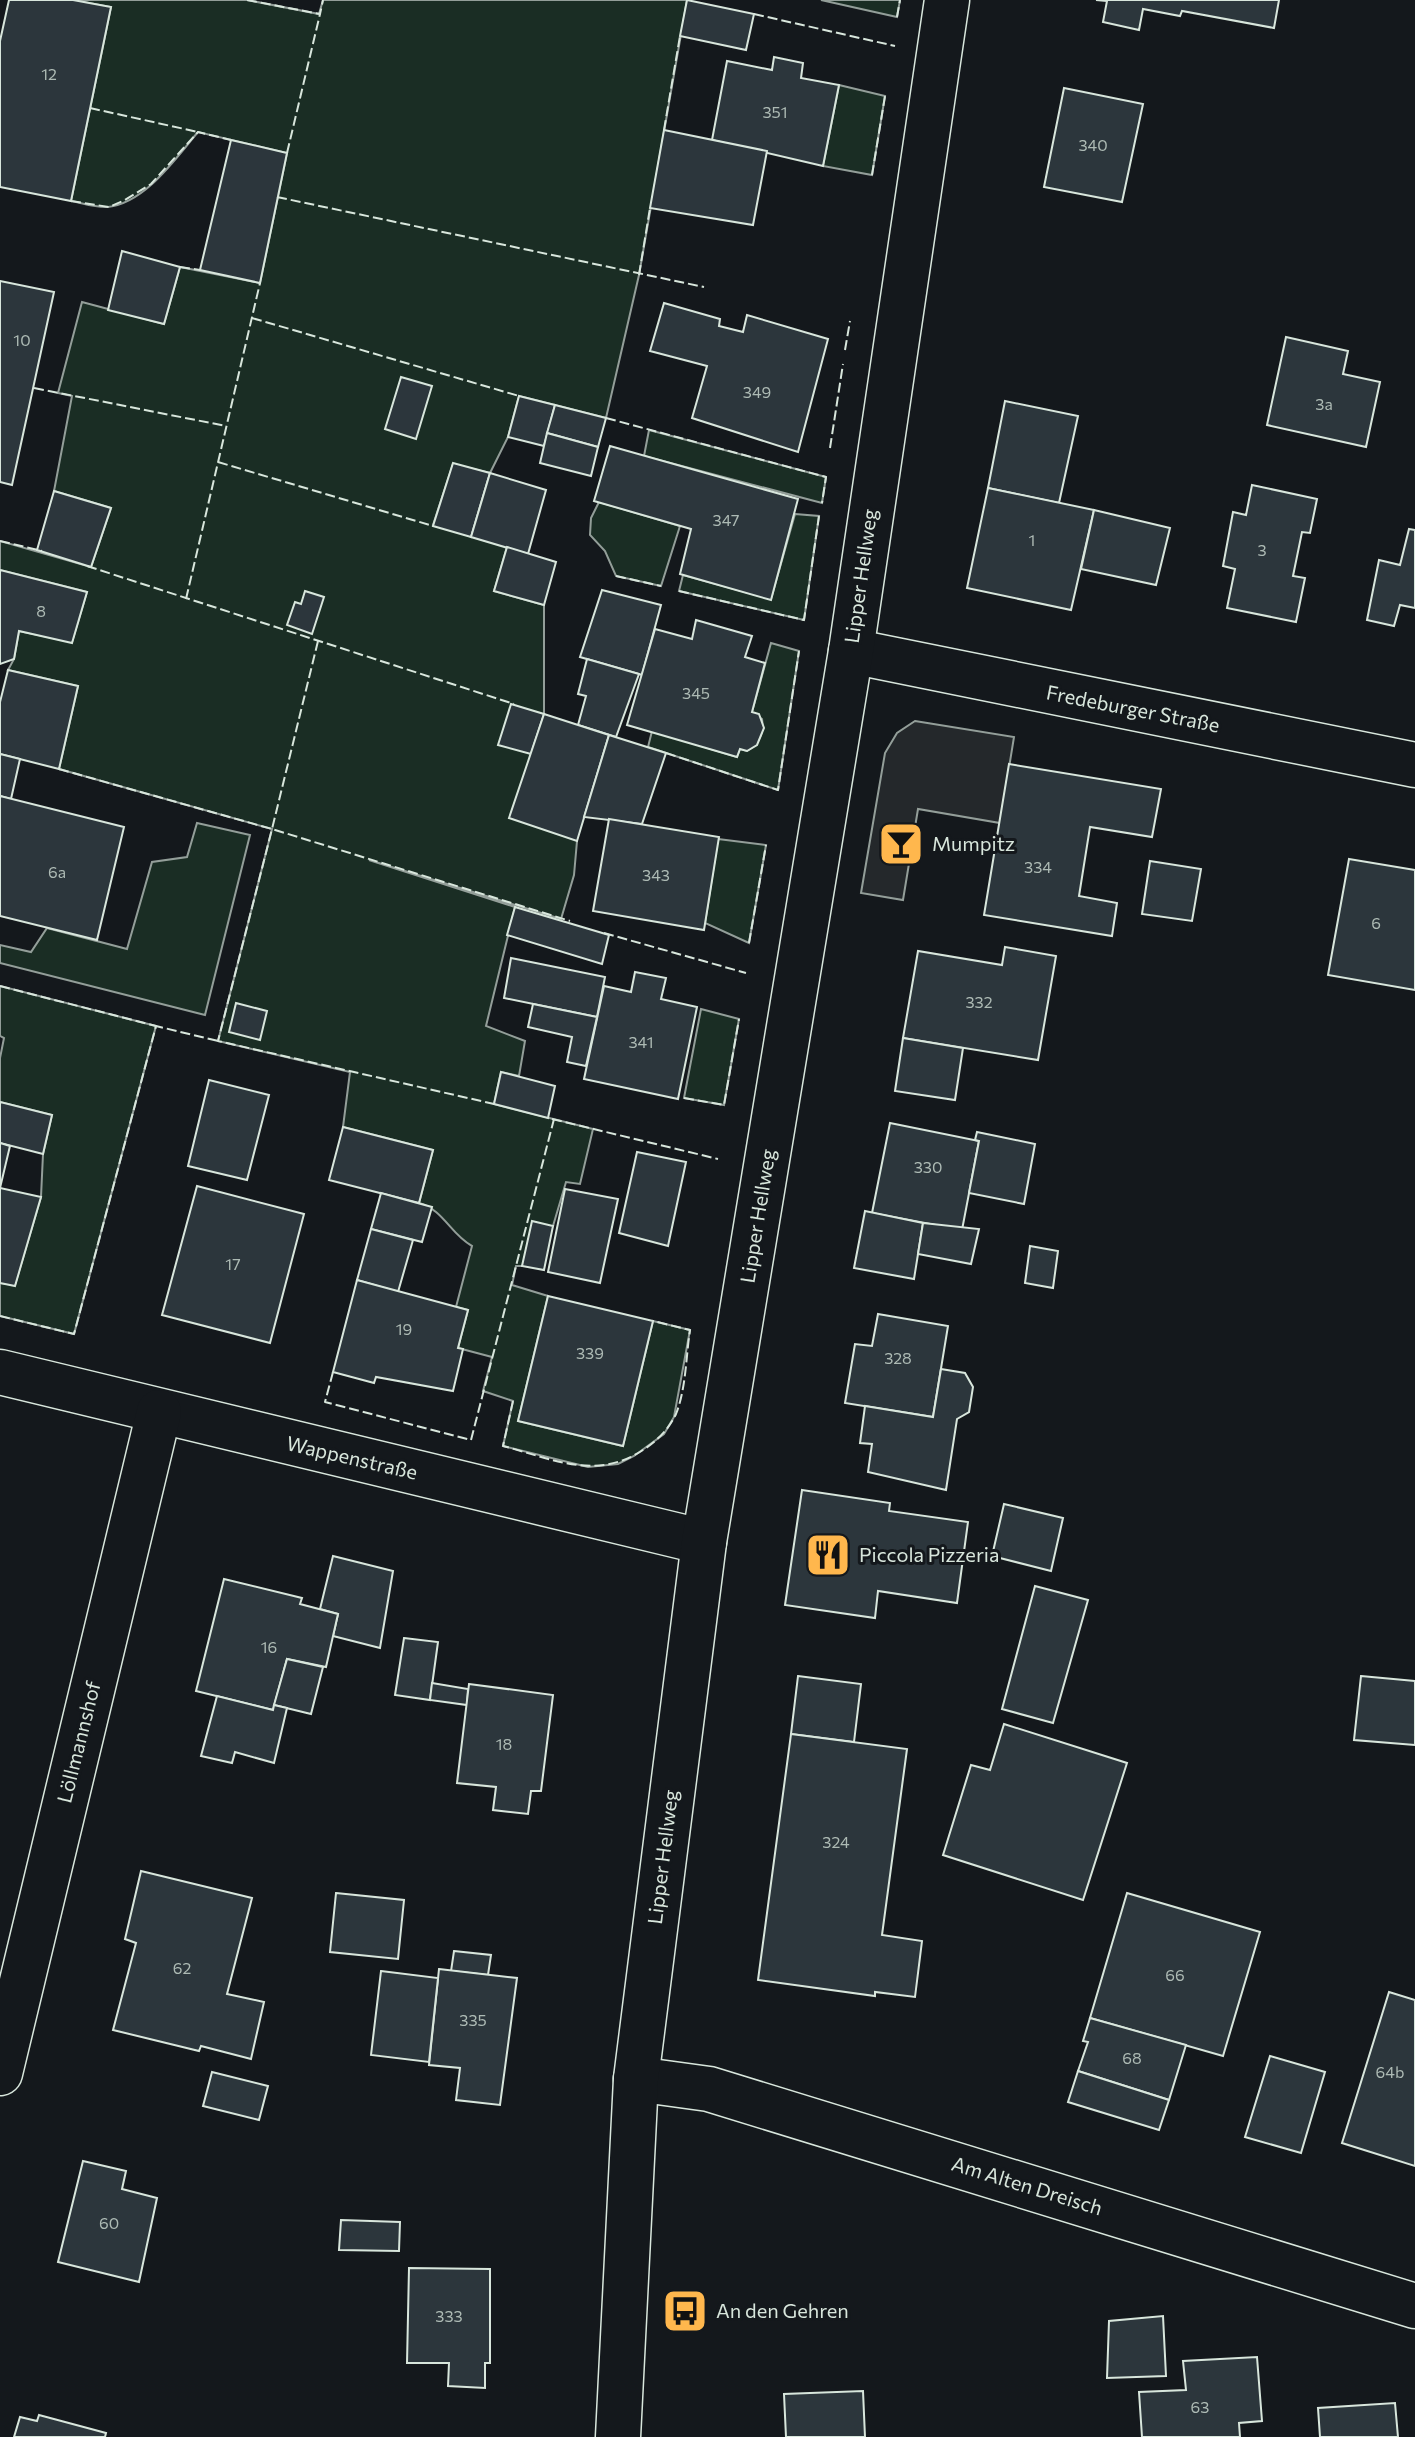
<svg xmlns="http://www.w3.org/2000/svg" width="1415" height="2437" viewBox="0 0 1415 2437" font-family="Commissioner,sans-serif">
	<style>
		.green { fill: #1a2d24; stroke: #939e99; stroke-width: 2 }
		.parking { fill: #24282b; stroke: #939e99; stroke-width: 2 }
		.building { fill: #2c363c; stroke: #d8e6dc; stroke-width: 2 }
		.lines { fill: none; stroke-linecap: round; stroke-linejoin: round }
		.minor-casing { stroke: #d8e6dc; stroke-width: 47 }
		.minor { stroke: #14181c; stroke-width: 44 }
		.fence { stroke: #d8e6dc; stroke-width: 2; stroke-dasharray: 10 4; stroke-linecap: butt }
		.labels { text-anchor: middle; stroke-width: 6; stroke-linejoin: round; paint-order: stroke }
		.number-label { font-size: 16px; fill: #adbab4 }
		.street-label { font-size: 20px; fill: #d8e6dc; stroke: #14181c }
		.poi-label { font-size: 20px; fill: #d8e6dc; stroke: #14181c; text-anchor: start }
	</style>
	<rect width="100%" height="100%" fill="#14181c"/>
	<!-- green -->
	<g class="green">
		<path d="M 73,0 L 247,0 L 319,14 L 323,0 L 687,0 L 639,275 L 606,418 L 519,396 L 508,437 L 490,473 L 453,464 L 433,525 L 507,547 L 494,591 L 544,605 L 544,714 L 577,841 L 574,875 L 561,919 L 369,860 L 515,907 L 486,1026 L 525,1041 L 519,1076 L 501,1072 L 494,1104 L 593,1129 L 580,1184 L 566,1182 L 553,1226 L 522,1266 L 516,1266 L 512,1285 L 548,1296 L 518,1421 L 623,1446 L 653,1321 L 690,1330 L 674,1417 L 664,1434 L 634,1456 L 618,1464 L 588,1467 L 503,1446 L 513,1401 L 483,1391 L 492,1357 L 458,1348 L 468,1310 L 456,1307 L 472,1246 C 450,1234 444,1210 419,1203 L 433,1150 L 343,1127 L 350,1072 L 218,1041 L 272,829 L 59,769 L 78,686 L 8,670 L 14,659 L 19,631 L 72,642 L 87,592 L 0,570 L 0,541 L 91,567 L 111,508 L 54,491 L 72,396 L 58,393 L 82,302 L 164,324 L 180,267 L 260,283 L 287,153 L 198,132 C 175,159 146,202 108,207 C 96,208 82,203 71,201 L 111,7 Z"/>
		<path d="M 821,0 L 900,0 L 897,17 Z"/>
		<path d="M 839,85 L 885,96 L 872,175 L 823,166 Z"/>
		<path d="M 649,430 L 826,477 L 822,503 L 644,456 Z"/>
		<path d="M 599,502 L 680,526 L 661,586 L 616,576 L 605,551 L 590,535 L 591,518 Z"/>
		<path d="M 795,514 L 819,516 L 804,620 L 679,591 L 683,575 L 771,599 Z"/>
		<path d="M 771,643 L 799,651 L 778,790 L 648,747 L 652,731 L 737,757 L 740,749 L 747,751 C 759,744 764,733 762,719 L 752,712 Z"/>
		<path d="M 197,823 L 250,835 L 205,1015 L 0,963 L 0,945 L 31,952 L 47,928 L 127,949 L 152,862 L 187,857 Z"/>
		<path d="M 718,839 L 766,845 L 749,943 L 705,923 Z"/>
		<path d="M 0,986 L 156,1026 L 74,1334 L 0,1316 L 0,1283 L 15,1285 L 41,1197 L 43,1154 L 52,1115 L 0,1102 L 0,1058 L 4,1038 L 0,1036 Z"/>
		<path d="M 701,1009 L 739,1019 L 724,1105 L 684,1098 Z"/>
	</g>
	<!-- parking -->
	<path class="parking" d="M 915,721 L 1014,737 L 1000,823 L 918,809 L 903,900 L 861,893 L 885,753 L 897,733 Z"/>
	<!-- building -->
	<g class="building">
		<path d="M 9,0 L 73,0 L 111,7 L 71,201 L 0,187 L 0,41 Z"/>
		<path d="M 687,0 L 754,14 L 746,50 L 680,36 Z"/>
		<path d="M 1096,0 L 1279,0 L 1274,28 L 1182,11 L 1180,16 L 1143,9 L 1139,30 L 1103,22 L 1107,1 Z"/>
		<path d="M 774,57 L 803,63 L 801,78 L 839,85 L 823,166 L 712,140 L 727,61 L 772,70 Z"/>
		<path d="M 1064,88 L 1143,104 L 1122,202 L 1044,187 Z"/>
		<path d="M 664,130 L 767,151 L 753,225 L 650,208 Z"/>
		<path d="M 231,140 L 287,153 L 260,283 L 200,270 Z"/>
		<path d="M 122,251 L 180,267 L 164,324 L 108,310 Z"/>
		<path d="M 0,281 L 54,292 L 12,485 L 0,482 Z"/>
		<path d="M 664,303 L 720,319 L 719,326 L 743,332 L 747,315 L 828,339 L 798,452 L 692,418 L 707,366 L 650,351 Z"/>
		<path d="M 1286,337 L 1348,351 L 1343,374 L 1380,382 L 1366,447 L 1267,425 Z"/>
		<path d="M 401,377 L 432,386 L 416,439 L 385,429 Z"/>
		<path d="M 519,396 L 555,405 L 544,446 L 508,437 Z"/>
		<path d="M 1005,401 L 1078,416 L 1059,503 L 988,488 Z"/>
		<path d="M 555,405 L 606,418 L 598,447 L 547,433 Z"/>
		<path d="M 547,433 L 598,447 L 591,476 L 540,463 Z"/>
		<path d="M 610,446 L 798,499 L 771,600 L 680,574 L 691,529 L 594,501 Z"/>
		<path d="M 453,463 L 490,473 L 471,537 L 433,526 Z"/>
		<path d="M 490,473 L 546,490 L 528,554 L 471,537 Z"/>
		<path d="M 1252,485 L 1317,499 L 1310,533 L 1302,532 L 1293,576 L 1305,578 L 1296,622 L 1227,608 L 1235,569 L 1223,566 L 1233,512 L 1246,515 Z"/>
		<path d="M 988,488 L 1094,510 L 1071,610 L 967,588 Z"/>
		<path d="M 54,491 L 111,508 L 91,567 L 37,550 Z"/>
		<path d="M 1094,510 L 1170,528 L 1156,585 L 1081,569 Z"/>
		<path d="M 1409,529 L 1415,530 L 1415,608 L 1400,605 L 1394,626 L 1367,620 L 1379,560 L 1400,565 Z"/>
		<path d="M 507,547 L 556,562 L 544,605 L 494,591 Z"/>
		<path d="M 0,570 L 87,592 L 72,643 L 19,631 L 14,659 L 0,664 Z"/>
		<path d="M 602,590 L 661,605 L 642,675 L 580,657 Z"/>
		<path d="M 305,591 L 324,597 L 312,634 L 287,625 L 295,602 L 301,604 Z"/>
		<path d="M 696,620 L 752,636 L 745,657 L 765,663 L 752,712 L 759,714 L 764,728 L 757,745 L 747,751 L 740,749 L 737,757 L 627,725 L 655,629 L 692,639 Z"/>
		<path d="M 587,659 L 639,674 L 616,737 L 578,725 L 586,696 L 578,694 Z"/>
		<path d="M 8,670 L 78,686 L 59,769 L 0,754 L 0,702 Z"/>
		<path d="M 511,704 L 544,714 L 531,754 L 498,745 Z"/>
		<path d="M 544,714 L 609,735 L 577,841 L 509,818 Z"/>
		<path d="M 609,735 L 666,753 L 642,824 L 584,817 Z"/>
		<path d="M 0,754 L 20,759 L 11,799 L 0,796 Z"/>
		<path d="M 1009,764 L 1161,789 L 1152,837 L 1090,827 L 1079,896 L 1117,903 L 1112,936 L 984,915 Z"/>
		<path d="M 0,796 L 124,827 L 97,940 L 0,916 Z"/>
		<path d="M 609,819 L 719,837 L 704,930 L 593,911 Z"/>
		<path d="M 1349,859 L 1415,870 L 1415,990 L 1328,975 Z"/>
		<path d="M 1150,861 L 1201,869 L 1192,921 L 1142,914 Z"/>
		<path d="M 515,907 L 609,935 L 602,964 L 507,935 Z"/>
		<path d="M 1005,947 L 1056,956 L 1038,1060 L 903,1038 L 918,951 L 1002,965 Z"/>
		<path d="M 511,958 L 605,977 L 597,1017 L 504,998 Z"/>
		<path d="M 635,972 L 666,978 L 661,999 L 697,1007 L 678,1099 L 584,1079 L 604,986 L 631,992 Z"/>
		<path d="M 236,1003 L 267,1011 L 260,1040 L 229,1032 Z"/>
		<path d="M 533,1004 L 597,1017 L 586,1066 L 567,1062 L 572,1037 L 528,1027 Z"/>
		<path d="M 903,1038 L 963,1048 L 955,1100 L 895,1091 Z"/>
		<path d="M 501,1072 L 555,1086 L 548,1118 L 494,1104 Z"/>
		<path d="M 209,1080 L 269,1095 L 247,1180 L 188,1166 Z"/>
		<path d="M 0,1102 L 52,1115 L 43,1154 L 0,1143 Z"/>
		<path d="M 890,1123 L 979,1141 L 962,1230 L 872,1213 Z"/>
		<path d="M 343,1127 L 433,1150 L 419,1203 L 329,1180 Z"/>
		<path d="M 977,1132 L 1035,1144 L 1024,1204 L 969,1193 L 979,1141 L 975,1140 Z"/>
		<path d="M 0,1143 L 10,1146 L 0,1188 L 41,1197 L 15,1286 L 0,1283 Z"/>
		<path d="M 637,1152 L 686,1162 L 668,1246 L 619,1233 Z"/>
		<path d="M 197,1186 L 304,1214 L 270,1343 L 162,1315 Z"/>
		<path d="M 565,1189 L 618,1199 L 600,1283 L 548,1272 Z"/>
		<path d="M 381,1193 L 432,1207 L 422,1242 L 371,1229 Z"/>
		<path d="M 865,1211 L 923,1223 L 914,1279 L 854,1268 Z"/>
		<path d="M 532,1221 L 553,1226 L 544,1270 L 522,1266 Z"/>
		<path d="M 923,1223 L 979,1229 L 971,1264 L 918,1254 Z"/>
		<path d="M 371,1229 L 413,1240 L 398,1292 L 357,1280 Z"/>
		<path d="M 1030,1246 L 1058,1251 L 1053,1288 L 1025,1283 Z"/>
		<path d="M 357,1280 L 468,1310 L 458,1348 L 463,1349 L 453,1391 L 376,1377 L 374,1383 L 333,1372 Z"/>
		<path d="M 548,1296 L 653,1321 L 623,1446 L 518,1421 Z"/>
		<path d="M 878,1314 L 948,1326 L 933,1417 L 845,1403 L 855,1344 L 872,1346 Z"/>
		<path d="M 941,1369 L 965,1373 L 973,1387 L 969,1412 L 957,1419 L 946,1490 L 868,1472 L 872,1444 L 860,1443 L 865,1406 L 933,1417 Z"/>
		<path d="M 802,1490 L 890,1503 L 889,1511 L 968,1522 L 957,1603 L 878,1591 L 875,1618 L 785,1605 Z"/>
		<path d="M 1004,1504 L 1063,1518 L 1051,1571 L 992,1556 Z"/>
		<path d="M 333,1556 L 393,1571 L 380,1648 L 333,1636 L 338,1614 L 320,1609 Z"/>
		<path d="M 224,1579 L 302,1598 L 300,1604 L 338,1614 L 326,1667 L 287,1659 L 273,1710 L 196,1691 Z"/>
		<path d="M 1035,1586 L 1088,1600 L 1053,1723 L 1002,1709 Z"/>
		<path d="M 404,1638 L 438,1642 L 430,1700 L 395,1695 Z"/>
		<path d="M 287,1659 L 323,1667 L 311,1714 L 274,1705 Z"/>
		<path d="M 798,1676 L 861,1684 L 854,1742 L 791,1734 Z"/>
		<path d="M 1361,1676 L 1415,1681 L 1415,1745 L 1354,1740 Z"/>
		<path d="M 432,1683 L 468,1689 L 467,1705 L 430,1700 Z"/>
		<path d="M 469,1684 L 553,1695 L 541,1791 L 531,1791 L 528,1814 L 493,1810 L 496,1787 L 457,1783 Z"/>
		<path d="M 217,1696 L 273,1710 L 274,1705 L 287,1708 L 274,1763 L 235,1752 L 232,1763 L 201,1756 Z"/>
		<path d="M 1004,1724 L 1127,1763 L 1083,1900 L 943,1855 L 971,1765 L 990,1770 Z"/>
		<path d="M 791,1734 L 907,1749 L 882,1935 L 922,1941 L 915,1997 L 875,1992 L 875,1996 L 758,1980 Z"/>
		<path d="M 141,1871 L 252,1898 L 227,1994 L 264,2002 L 251,2059 L 201,2046 L 199,2051 L 113,2030 L 136,1943 L 125,1939 Z"/>
		<path d="M 336,1893 L 404,1900 L 398,1959 L 330,1952 Z"/>
		<path d="M 1127,1893 L 1260,1932 L 1223,2056 L 1090,2018 Z"/>
		<path d="M 454,1951 L 491,1955 L 488,1975 L 451,1971 Z"/>
		<path d="M 439,1969 L 517,1978 L 500,2105 L 456,2100 L 460,2068 L 429,2065 Z"/>
		<path d="M 381,1971 L 438,1978 L 429,2062 L 371,2055 Z"/>
		<path d="M 1389,1992 L 1415,2000 L 1415,2166 L 1342,2143 Z"/>
		<path d="M 1090,2018 L 1186,2045 L 1169,2100 L 1078,2071 L 1088,2042 L 1083,2041 Z"/>
		<path d="M 1270,2056 L 1325,2072 L 1301,2153 L 1245,2137 Z"/>
		<path d="M 1078,2071 L 1169,2100 L 1159,2130 L 1068,2102 Z"/>
		<path d="M 212,2072 L 268,2086 L 259,2120 L 203,2106 Z"/>
		<path d="M 83,2161 L 126,2171 L 122,2189 L 157,2198 L 139,2282 L 58,2262 Z"/>
		<path d="M 341,2220 L 400,2222 L 399,2251 L 339,2250 Z"/>
		<path d="M 409,2268 L 490,2269 L 490,2363 L 485,2363 L 485,2388 L 448,2386 L 449,2363 L 407,2363 Z"/>
		<path d="M 1163,2316 L 1166,2376 L 1107,2378 L 1109,2321 Z"/>
		<path d="M 1257,2357 L 1262,2421 L 1239,2423 L 1240,2437 L 1142,2437 L 1139,2392 L 1186,2390 L 1183,2361 Z"/>
		<path d="M 863,2391 L 865,2437 L 786,2437 L 784,2394 Z"/>
		<path d="M 1395,2403 L 1398,2437 L 1320,2437 L 1318,2408 Z"/>
		<path d="M 39,2415 L 106,2433 L 105,2437 L 14,2437 L 20,2417 L 37,2421 Z"/>
	</g>
	<g class="lines">
		<!-- minor casing -->
		<g class="minor-casing">
			<g id="minor">
				<path d="M 851,651 L 1415,765"/>
				<path d="M 0,1372 L 704,1542"/>
				<path d="M 0,2073 L 159,1412"/>
				<path d="M 636,2079 L 709,2089 L 1415,2306"/>
				<path d="M 618,2437 L 636,2079 L 704,1542 L 851,651 L 947,0"/>
			</g>
		</g>
		<!-- minor -->
		<use href="#minor" class="minor"/>
		<!-- fence -->
		<g class="fence">
			<path d="M 247,0 L 320,14 L 323,0"/>
			<path d="M 754,14 L 895,46"/>
			<path d="M 897,17 L 900,0"/>
			<path d="M 90,108 L 198,132"/>
			<path d="M 664,130 L 680,36"/>
			<path d="M 287,153 L 320,14"/>
			<path d="M 872,175 L 885,96"/>
			<path d="M 277,197 L 704,287"/>
			<path d="M 71,201 L 109,207 L 125,200 L 151,184 L 198,132 L 231,140"/>
			<path d="M 180,267 L 200,270"/>
			<path d="M 639,275 L 650,208"/>
			<path d="M 252,318 L 519,396"/>
			<path d="M 845,350 L 850,321"/>
			<path d="M 34,388 L 226,426"/>
			<path d="M 606,418 L 826,477 L 822,503"/>
			<path d="M 830,448 L 843,364"/>
			<path d="M 218,462 L 433,526"/>
			<path d="M 0,541 L 42,551"/>
			<path d="M 87,566 L 514,704"/>
			<path d="M 616,576 L 661,586"/>
			<path d="M 679,591 L 804,620 L 819,516"/>
			<path d="M 186,599 L 260,283"/>
			<path d="M 318,641 L 272,829 L 570,921"/>
			<path d="M 666,753 L 778,790 L 799,651"/>
			<path d="M 59,769 L 272,829 L 218,1041 L 494,1104"/>
			<path d="M 604,933 L 746,973"/>
			<path d="M 749,943 L 766,845"/>
			<path d="M 0,986 L 156,1026"/>
			<path d="M 684,1098 L 724,1105 L 739,1019"/>
			<path d="M 552,1119 L 718,1159"/>
			<path d="M 0,1316 L 74,1334 L 156,1026 L 218,1041"/>
			<path d="M 333,1372 L 325,1402 L 471,1440 L 554,1119"/>
			<path d="M 513,1401 L 503,1446 C 553,1459 596,1481 643,1450 C 657,1441 669,1429 676,1414 C 686,1389 686,1356 690,1330 L 653,1321"/>
		</g>
	</g>
	<!-- icons -->
	<defs>
		<g id="bar-square" transform="scale(2.3)"><rect x="-9" y="-9" width="18" height="18" rx="4" fill="#ffb74d" stroke="#14181c"/><path d="M-6-5H6L.8 .8V4.5H3.5V6h-7V4.5H-.8V.8Z" fill="#111"/></g>
		<g id="restaurant-square" transform="scale(2.3)"><rect x="-9" y="-9" width="18" height="18" rx="4" fill="#ffb74d" stroke="#14181c"/><path d="M-5-6h1v4h1v-4h1v4h1v-4h1v5L-1.5 .5V6h-2V.5L-5-1ZM5-6V6H3V1.5H1.5Q1.5-4 5-6Z" fill="#111"/></g>
		<g id="bus-square" transform="scale(2.3)"><rect x="-9" y="-9" width="18" height="18" rx="4" fill="#ffb74d" stroke="#14181c"/><path d="M-5-6H5V4H4V6H2V4H-2V6H-4V4H-5ZM-3.5-4V0h7V-4ZM-3.5 1.2v1.5H-2V1.2ZM2 1.2v1.5H3.5V1.2Z" fill="#111"/></g>
	</defs>
	<g fill-rule="evenodd">
		<use href="#bar-square" x="901" y="844"/>
		<use href="#restaurant-square" x="828" y="1555"/>
		<use href="#bus-square" x="685" y="2311"/>
	</g>
	<g class="labels">
		<!-- number labels -->
		<g class="number-label">
			<text x="49" y="80">12</text>
			<text x="775" y="118">351</text>
			<text x="1093" y="151">340</text>
			<text x="22" y="346">10</text>
			<text x="757" y="398">349</text>
			<text x="1324" y="410">3a</text>
			<text x="726" y="526">347</text>
			<text x="1032" y="546">1</text>
			<text x="1262" y="556">3</text>
			<text x="41" y="617">8</text>
			<text x="696" y="699">345</text>
			<text x="1038" y="873">334</text>
			<text x="57" y="878">6a</text>
			<text x="656" y="881">343</text>
			<text x="1376" y="929">6</text>
			<text x="979" y="1008">332</text>
			<text x="641" y="1048">341</text>
			<text x="928" y="1173">330</text>
			<text x="233" y="1270">17</text>
			<text x="404" y="1335">19</text>
			<text x="590" y="1359">339</text>
			<text x="898" y="1364">328</text>
			<text x="269" y="1653">16</text>
			<text x="504" y="1750">18</text>
			<text x="836" y="1848">324</text>
			<text x="182" y="1974">62</text>
			<text x="1175" y="1981">66</text>
			<text x="473" y="2026">335</text>
			<text x="1132" y="2064">68</text>
			<text x="1390" y="2078">64b</text>
			<text x="109" y="2229">60</text>
			<text x="449" y="2322">333</text>
			<text x="1200" y="2413">63</text>
		</g>
		<!-- street labels -->
		<g class="street-label">
			<text transform="translate(861 576) rotate(-82)" y="7">Lipper Hellweg</text>
			<text transform="translate(1133 709) rotate(11)" y="7">Fredeburger Straße</text>
			<text transform="translate(758 1216) rotate(-81)" y="7">Lipper Hellweg</text>
			<text transform="translate(352 1458) rotate(13)" y="7">Wappenstraße</text>
			<text transform="translate(79 1742) rotate(-76)" y="7">Löllmannshof</text>
			<text transform="translate(663 1857) rotate(-83)" y="7">Lipper Hellweg</text>
			<text transform="translate(1027 2186) rotate(17)" y="7">Am Alten Dreisch</text>
		</g>
		<!-- poi labels -->
		<g class="poi-label">
			<text x="932" y="851">Mumpitz</text>
			<text x="859" y="1562">Piccola Pizzeria</text>
			<text x="716" y="2318">An den Gehren</text>
		</g>
	</g>
</svg>
